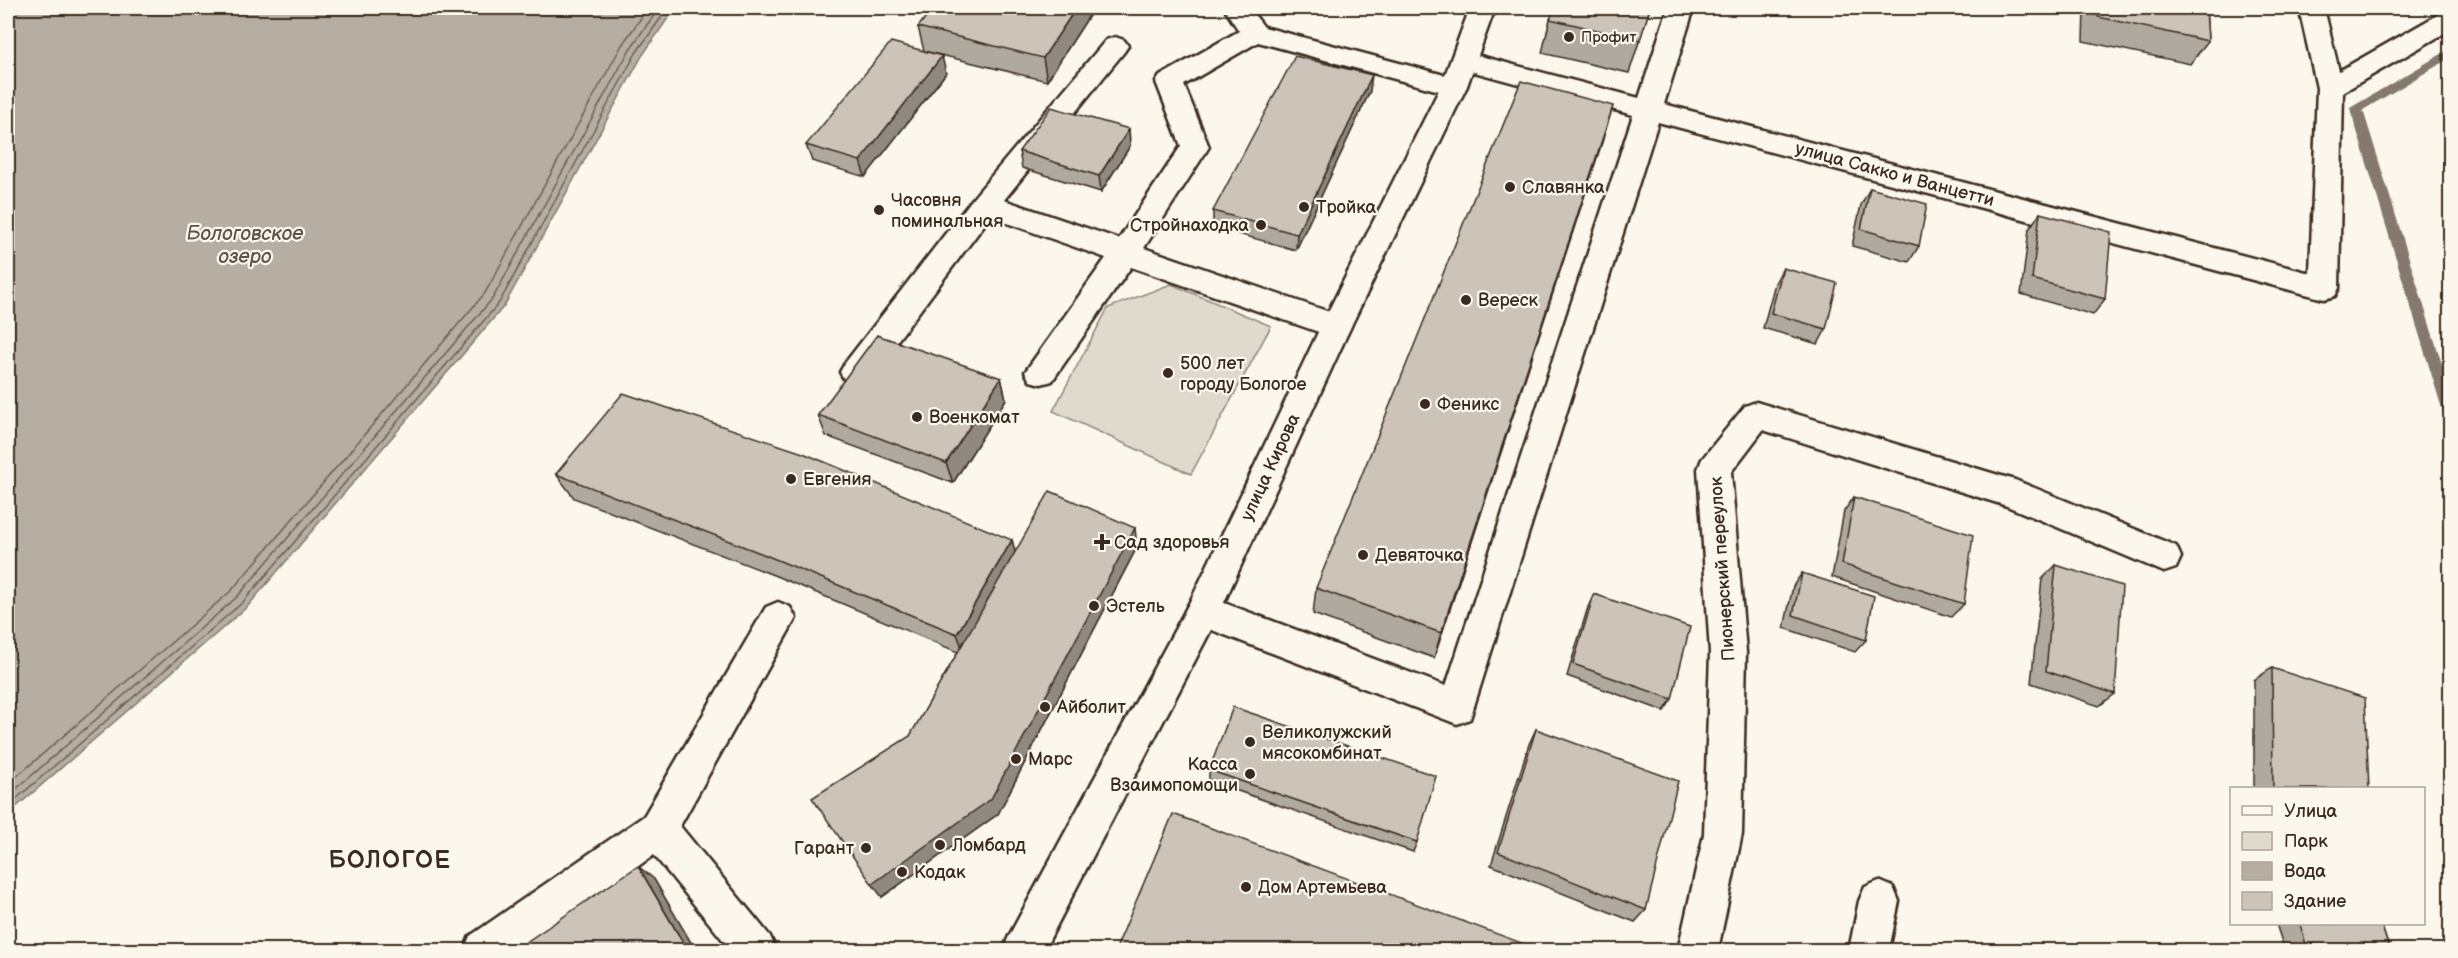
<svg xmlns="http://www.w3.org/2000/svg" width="2458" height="958" viewBox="0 0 2458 958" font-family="'Balsamiq Sans',sans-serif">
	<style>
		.green { fill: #dfd9ce; stroke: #8d8276; stroke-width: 1.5 }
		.water { fill: #b6aea2; stroke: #85796d; stroke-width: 1.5 }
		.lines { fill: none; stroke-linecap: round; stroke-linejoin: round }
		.shore { stroke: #6c5f53; stroke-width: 1.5 }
		.stream { fill: #85796d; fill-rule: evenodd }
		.minor-casing { stroke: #3b2a1e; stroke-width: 5 }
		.major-casing { stroke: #3b2a1e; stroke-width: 5 }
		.minor { fill: #fbf7ec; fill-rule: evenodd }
		.major { fill: #fbf7ec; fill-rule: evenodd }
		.wall { fill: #afa99f; stroke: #3b2a1e; stroke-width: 1.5 }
		.shaded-wall { fill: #8f8982; stroke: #3b2a1e; stroke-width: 1.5 }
		.building { fill: #ccc4b9; stroke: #3b2a1e; stroke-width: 1.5 }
		.poi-dot { fill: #3b2a1e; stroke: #fbf7ec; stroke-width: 2 }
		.labels { text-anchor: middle; stroke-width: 4.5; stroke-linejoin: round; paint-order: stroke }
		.far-poi-label { font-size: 15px; fill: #3b2a1e; stroke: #fbf7ec; text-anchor: start }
		.street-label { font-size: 18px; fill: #3b2a1e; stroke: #fbf7ec }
		.poi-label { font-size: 18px; fill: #3b2a1e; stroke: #fbf7ec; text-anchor: start }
		.water-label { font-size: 20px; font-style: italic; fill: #605246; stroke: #fbf7ec }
		.district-label { font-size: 24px; font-weight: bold; letter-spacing: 1.5px; fill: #3b2a1e; stroke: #fbf7ec }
	</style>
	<rect width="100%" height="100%" fill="#fbf7ec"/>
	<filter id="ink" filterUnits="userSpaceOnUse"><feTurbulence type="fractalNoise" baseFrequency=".0167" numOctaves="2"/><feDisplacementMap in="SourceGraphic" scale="12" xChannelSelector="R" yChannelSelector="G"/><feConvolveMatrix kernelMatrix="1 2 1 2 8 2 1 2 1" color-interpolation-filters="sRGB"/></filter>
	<g filter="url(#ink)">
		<!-- green -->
		<path class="green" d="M 1171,284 L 1271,326 L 1191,474 L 1053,411 L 1108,308 Z"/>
		<!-- water -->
		<path class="water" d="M 8,8 L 675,8 L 642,56 L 504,306 L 247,607 L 8,814 Z"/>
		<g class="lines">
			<!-- shore -->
			<g class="shore">
				<path d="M 8,784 L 231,591 L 485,293 L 622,45 L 648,8"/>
				<path d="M 8,796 L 237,597 L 493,298 L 630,49 L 659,8"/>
				<path d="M 8,806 L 243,602 L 499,303 L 636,53 L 668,8"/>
			</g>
			<!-- stream -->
			<path class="stream" d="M 2450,49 L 2450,58 L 2363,110 L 2450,390 L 2450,418 L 2445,416 L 2443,412 L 2350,108 Z"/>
			<!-- minor casing -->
			<g class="minor-casing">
				<g id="minor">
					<path d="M 1224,8 L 1249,8 L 1264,27 L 1463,80 L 1467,86 L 1463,92 L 1454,95 L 1258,42 L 1184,85 L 1209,147 L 1144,248 L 1347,318 L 1351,326 L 1347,334 L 1336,338 L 1131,267 L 1052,381 L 1041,384 L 1030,381 L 1025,372 L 1106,258 L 990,217 L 867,381 L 856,384 L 845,381 L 840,372 L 845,363 L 974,197 L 1106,40 L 1115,37 L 1124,40 L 1128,46 L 1124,52 L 1004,200 L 1119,239 L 1181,146 L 1156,82 L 1160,76 L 1239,31 Z"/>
					<path d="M 1668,8 L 1694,8 L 1664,104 L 2310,273 L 2317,88 L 2299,8 L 2324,8 L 2339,71 L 2441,13 L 2450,11 L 2450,30 L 2343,92 L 2339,288 L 2335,296 L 2324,299 L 1658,122 L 1470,719 L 1457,724 L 1191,622 L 1185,611 L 1191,600 L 1203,595 L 1446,686 L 1633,115 L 1456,67 L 1452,61 L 1456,55 L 1465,52 L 1639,98 Z"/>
					<path d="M 1756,402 L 2015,480 L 2176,546 L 2181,557 L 2176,568 L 2164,572 L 2007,506 L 1763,430 L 1731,472 L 1746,652 L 1742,834 L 1718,950 L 1678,950 L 1704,834 L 1710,652 L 1698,469 L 1702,459 L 1745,406 Z"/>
					<path d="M 778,602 L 790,607 L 796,618 L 680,826 L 770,936 L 776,950 L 731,950 L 654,855 L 518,950 L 464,950 L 470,936 L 644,816 L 766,607 Z"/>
					<path d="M 1879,881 L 1893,887 L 1899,901 L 1889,950 L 1849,950 L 1859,901 L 1865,887 Z"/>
				</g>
			</g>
			<!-- major casing -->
			<g class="major-casing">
				<path id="major" d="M 1470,8 L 1495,8 L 1467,86 L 1351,326 L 1215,622 L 1044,950 L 1003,950 L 1009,936 L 1191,600 L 1321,326 L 1441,86 Z"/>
			</g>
			<!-- minor -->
			<use href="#minor" class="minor"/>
			<!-- major -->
			<use href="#major" class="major"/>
		</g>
		<!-- wall -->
		<g class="wall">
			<path d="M 1094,8 L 1047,81 L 924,51 L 918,27 Z"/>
			<path d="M 1650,8 L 1629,73 L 1542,53 L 1550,19 Z"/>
			<path d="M 1972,8 L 1991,8 L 1989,11 Z"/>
			<path d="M 2084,8 L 2206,8 L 2208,41 L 2190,64 L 2083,41 Z"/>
			<path d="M 946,73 L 865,177 L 812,161 L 806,145 Z"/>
			<path d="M 1370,91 L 1296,250 L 1213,227 L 1213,211 Z"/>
			<path d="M 1129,129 L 1130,146 L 1101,192 L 1022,168 L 1019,151 Z"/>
			<path d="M 1603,139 L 1434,658 L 1313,614 L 1316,588 Z"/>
			<path d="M 1870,188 L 1919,246 L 1909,262 L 1852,246 L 1861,205 Z"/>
			<path d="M 2040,213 L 2105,299 L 2093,315 L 2021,294 L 2029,229 Z"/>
			<path d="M 1783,268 L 1826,329 L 1818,344 L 1763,328 L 1775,283 Z"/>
			<path d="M 1001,378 L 1006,399 L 953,483 L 826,436 L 818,415 Z"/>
			<path d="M 556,474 L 1012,540 L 1015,552 L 1137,547 L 998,814 L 882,897 L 910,736 L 958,652 L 776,576 L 574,498 Z"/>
			<path d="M 1854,497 L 1964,604 L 1951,617 L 1832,577 L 1844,511 Z"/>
			<path d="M 2056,565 L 2115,694 L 2099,706 L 2031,683 L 2042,579 Z"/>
			<path d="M 1802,573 L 1866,640 L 1855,652 L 1784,628 L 1793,586 Z"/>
			<path d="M 1594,594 L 1672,699 L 1664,711 L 1567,676 L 1588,607 Z"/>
			<path d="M 2272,668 L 2369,789 L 2254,789 L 2254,680 Z"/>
			<path d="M 1536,729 L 1646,910 L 1635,922 L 1491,865 L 1529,744 Z"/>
			<path d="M 1209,770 L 1417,842 L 1413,852 L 1209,781 Z"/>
			<path d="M 2276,924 L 2381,924 L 2390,951 L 2285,951 Z"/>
		</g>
		<!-- shaded-wall -->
		<g class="shaded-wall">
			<path d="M 1076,8 L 1094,8 L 1047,81 L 1043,58 Z"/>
			<path d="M 942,56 L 946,73 L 865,177 L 860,161 Z"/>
			<path d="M 1372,75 L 1370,91 L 1296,250 L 1297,234 Z"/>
			<path d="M 1613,106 L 1603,139 L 1434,658 L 1441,633 Z"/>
			<path d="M 1129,129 L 1130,146 L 1101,192 L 1099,176 Z"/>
			<path d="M 1001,378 L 1006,399 L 953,483 L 946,463 Z"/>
			<path d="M 1135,528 L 1137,547 L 998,814 L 882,897 L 872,884 Z"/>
			<path d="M 1012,540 L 1018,563 L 965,655 L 957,634 Z"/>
			<path d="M 638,866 L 654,879 L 696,951 L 688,951 Z"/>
		</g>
		<!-- building -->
		<g class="building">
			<path d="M 933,8 L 1076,8 L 1043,58 L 918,27 Z"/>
			<path d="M 1555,8 L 1650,8 L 1640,40 L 1550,19 Z"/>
			<path d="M 2098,8 L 2206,8 L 2208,41 L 2098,17 Z"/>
			<path d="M 891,42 L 942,56 L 860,161 L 806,145 Z"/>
			<path d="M 1295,56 L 1372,75 L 1297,234 L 1213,211 Z"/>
			<path d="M 1521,81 L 1613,106 L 1441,633 L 1316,588 Z"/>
			<path d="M 1051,107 L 1129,129 L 1099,176 L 1019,151 Z"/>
			<path d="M 1870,188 L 1927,204 L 1919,246 L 1861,229 Z"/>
			<path d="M 2040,213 L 2111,232 L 2105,299 L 2032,279 Z"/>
			<path d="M 1783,268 L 1837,283 L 1826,329 L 1771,313 Z"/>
			<path d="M 877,335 L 1001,378 L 946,463 L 818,415 Z"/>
			<path d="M 623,393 L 803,453 L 1012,540 L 957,634 L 763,554 L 556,474 Z"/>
			<path d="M 1050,491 L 1135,528 L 991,799 L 872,884 L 812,798 L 910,736 Z"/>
			<path d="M 1854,497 L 1973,535 L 1964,604 L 1842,564 Z"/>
			<path d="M 2056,565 L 2122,586 L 2115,694 L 2046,671 Z"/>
			<path d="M 1802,573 L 1874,596 L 1866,640 L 1793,615 Z"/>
			<path d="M 1594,594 L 1690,627 L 1672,699 L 1573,664 Z"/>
			<path d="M 2272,668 L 2365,698 L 2369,789 L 2273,789 Z"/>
			<path d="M 1233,707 L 1436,776 L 1417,842 L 1209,770 Z"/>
			<path d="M 1536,729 L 1678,781 L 1646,910 L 1498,852 Z"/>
			<path d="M 1173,814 L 1543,951 L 1115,951 Z"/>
			<path d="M 638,866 L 688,951 L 517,951 L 516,949 Z"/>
			<path d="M 2300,924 L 2381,924 L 2390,951 L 2308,951 Z"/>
		</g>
	</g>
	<!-- markers -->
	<g class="poi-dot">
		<circle cx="1569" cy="37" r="6"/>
		<circle cx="1510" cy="187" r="6"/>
		<circle cx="1304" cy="207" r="6"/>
		<circle cx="879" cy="210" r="6"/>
		<circle cx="1261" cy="225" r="6"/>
		<circle cx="1466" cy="300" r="6"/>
		<circle cx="1168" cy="373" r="6"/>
		<circle cx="1425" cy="404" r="6"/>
		<circle cx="917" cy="417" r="6"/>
		<circle cx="791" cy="479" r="6"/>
		<path d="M1099 533h6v6h6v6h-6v6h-6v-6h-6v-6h6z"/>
		<circle cx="1363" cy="555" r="6"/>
		<circle cx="1094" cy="606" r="6"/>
		<circle cx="1045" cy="707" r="6"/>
		<circle cx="1250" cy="742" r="6"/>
		<circle cx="1016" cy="759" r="6"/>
		<circle cx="1250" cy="774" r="6"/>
		<circle cx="940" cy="845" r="6"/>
		<circle cx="866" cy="848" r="6"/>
		<circle cx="902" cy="872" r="6"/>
		<circle cx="1246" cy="887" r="6"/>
	</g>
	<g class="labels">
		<!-- far-poi labels -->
		<g class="far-poi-label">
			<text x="1581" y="42">Профит</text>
		</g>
		<!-- street labels -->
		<g class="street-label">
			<text transform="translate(1895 174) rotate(15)" y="6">улица Сакко и Ванцетти</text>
			<text transform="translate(1270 467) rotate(-65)" y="6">улица Кирова</text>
			<text transform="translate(1722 569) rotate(-94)" y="6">Пионерский переулок</text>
		</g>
		<!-- poi labels -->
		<g class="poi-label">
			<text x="1522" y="193">Славянка</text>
			<text x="891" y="206">Часовня<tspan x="891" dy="21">поминальная</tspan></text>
			<text x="1316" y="213">Тройка</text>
			<text x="1249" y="231" text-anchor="end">Стройнаходка</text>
			<text x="1478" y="306">Вереск</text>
			<text x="1180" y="369">500 лет<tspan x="1180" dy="21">городу Бологое</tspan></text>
			<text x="1437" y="410">Феникс</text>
			<text x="929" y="423">Военкомат</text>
			<text x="803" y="485">Евгения</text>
			<text x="1114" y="548">Сад здоровья</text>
			<text x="1375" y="561">Девяточка</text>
			<text x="1106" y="612">Эстель</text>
			<text x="1057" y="713">Айболит</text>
			<text x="1262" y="738">Великолужский<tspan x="1262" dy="21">мясокомбинат</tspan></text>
			<text x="1028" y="765">Марс</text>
			<text x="1238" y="770" text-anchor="end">Касса<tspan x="1238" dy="21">Взаимопомощи</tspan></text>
			<text x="952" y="851">Ломбард</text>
			<text x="854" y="854" text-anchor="end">Гарант</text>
			<text x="914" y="878">Кодак</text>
			<text x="1258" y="893">Дом Артемьева</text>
		</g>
		<!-- water labels -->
		<g class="water-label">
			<text x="245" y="240">Бологовское<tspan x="245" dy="23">озеро</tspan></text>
		</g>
		<!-- district labels -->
		<g class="district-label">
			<text x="390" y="868">БОЛОГОЕ</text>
		</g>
	</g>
	<!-- margin -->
	<rect width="2458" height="958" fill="none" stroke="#fbf7ec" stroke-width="30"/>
	<rect x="15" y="15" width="2428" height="928" fill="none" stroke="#3b2a1e" stroke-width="2" filter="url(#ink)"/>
	<!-- legend -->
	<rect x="2230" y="787" width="195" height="138" fill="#fbf7ec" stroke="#aea59a" stroke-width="1.5"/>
	<rect x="2242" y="806" width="30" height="9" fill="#fbf7ec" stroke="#aea59a" stroke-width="1.5"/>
	<text x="2284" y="817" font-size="18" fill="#3b2a1e">Улица</text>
	<rect x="2242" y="832" width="30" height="18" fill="#dfd9ce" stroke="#aea59a" stroke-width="1.5"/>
	<text x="2284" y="847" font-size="18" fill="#3b2a1e">Парк</text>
	<rect x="2242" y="862" width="30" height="18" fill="#b6aea2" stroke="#aea59a" stroke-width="1.5"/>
	<text x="2284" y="877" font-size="18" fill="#3b2a1e">Вода</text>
	<rect x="2242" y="892" width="30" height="18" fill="#ccc4b9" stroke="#aea59a" stroke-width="1.5"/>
	<text x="2284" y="907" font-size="18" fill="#3b2a1e">Здание</text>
</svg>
